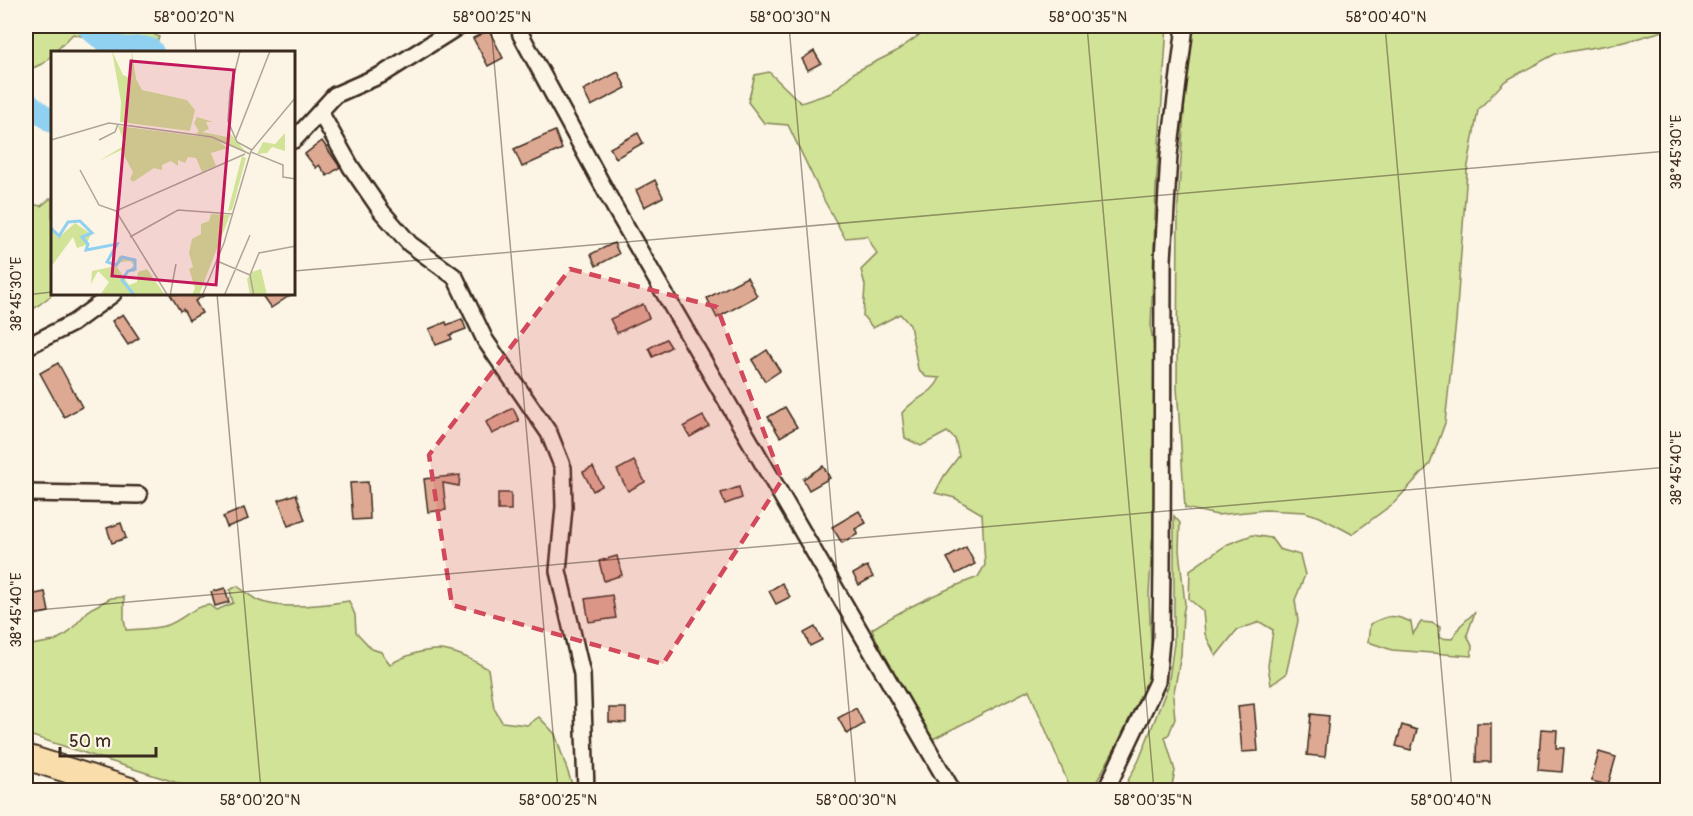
<svg xmlns="http://www.w3.org/2000/svg" width="1693" height="816" viewBox="0 0 1693 816" font-family="Pangolin,sans-serif">
	<style>
		.green { fill: #d1e397; stroke: #86865a; stroke-width: 1.5 }
		.lines { fill: none; stroke-linecap: round; stroke-linejoin: round }
		.river { stroke: #90d1f2; stroke-width: 22 }
		.building { fill: #dea993; stroke: #3b2a1e; stroke-width: 1.5 }
		.street-casing { stroke: #3b2a1e; stroke-width: 20 }
		.primary-casing { stroke: #3b2a1e; stroke-width: 28 }
		.street { stroke: #fcf5e5; stroke-width: 15 }
		.primary { stroke: #f9ddab; stroke-width: 24 }
		.marked { fill: #d1495b; fill-opacity: 0.2; stroke: #d1495b; stroke-width: 4.5; stroke-dasharray: 12 8; stroke-linejoin: round }
		.ticks { fill: none; stroke: #3b2a1e; stroke-width: 1.5; stroke-opacity: 0.45 }
		.inset-river { fill: none; stroke: #90d1f2; stroke-width: 3 }
		.inset-road { fill: none; stroke: #afa495; stroke-width: 1.5 }
		.view { fill: #c2185b; fill-opacity: 0.15; stroke: #c2185b; stroke-width: 3 }
		.inset-edge { fill: none; stroke: #3b2a1e; stroke-width: 3 }
		.neatline { fill: none; stroke: #3b2a1e; stroke-width: 2 }
		.ticks-label { font-size: 15px; text-anchor: middle; fill: #3b2a1e }
	</style>
	<rect width="100%" height="100%" fill="#fcf5e5"/>
	<filter id="ink" filterUnits="userSpaceOnUse"><feTurbulence type="fractalNoise" baseFrequency=".0167" numOctaves="2"/><feDisplacementMap in="SourceGraphic" scale="12" xChannelSelector="R" yChannelSelector="G"/><feConvolveMatrix kernelMatrix="1 2 1 2 8 2 1 2 1" color-interpolation-filters="sRGB"/></filter>
	<g filter="url(#ink)">
		<!-- green -->
		<g class="green">
			<path d="M 26,26 L 98,26 L 109,29 L 142,27 L 159,37 L 154,50 L 155,52 L 110,52 L 89,38 L 73,34 L 55,52 L 52,52 L 52,55 L 44,63 L 26,71 Z"/>
			<path d="M 932,26 L 1167,26 L 1156,189 L 1151,329 L 1158,374 L 1160,490 L 1152,542 L 1149,595 L 1152,670 L 1145,694 L 1092,790 L 1071,790 L 1029,690 L 929,741 L 884,658 L 872,629 C 906,607 941,591 978,577 L 985,565 L 982,514 L 955,498 L 935,493 L 944,476 L 959,456 L 955,439 L 947,432 L 921,446 L 905,438 L 902,413 C 915,396 931,397 940,378 L 926,377 L 918,369 L 910,325 L 900,314 L 873,328 L 863,316 L 865,285 L 861,270 L 877,254 L 867,236 L 845,238 L 825,202 L 788,125 L 764,123 L 748,102 L 755,75 L 769,72 L 801,103 L 831,93 L 855,72 L 895,52 Z"/>
			<path d="M 1193,26 L 1667,26 L 1667,30 L 1625,42 L 1555,54 L 1505,81 L 1478,110 L 1467,171 L 1456,321 L 1445,423 L 1430,464 L 1394,503 L 1352,534 L 1320,517 L 1305,512 L 1265,510 L 1217,515 L 1185,508 L 1177,387 L 1178,205 L 1188,50 Z"/>
			<path d="M 51,198 L 52,201 L 53,294 L 26,315 L 26,203 L 41,206 Z"/>
			<path d="M 1174,516 L 1180,523 L 1179,550 L 1185,604 L 1183,614 L 1181,655 L 1173,697 L 1175,719 L 1169,734 L 1165,737 L 1175,771 L 1171,790 L 1123,790 L 1139,760 L 1168,686 L 1174,643 Z"/>
			<path d="M 1252,535 L 1271,538 L 1279,549 L 1300,555 L 1305,575 L 1295,600 L 1298,621 L 1286,674 L 1271,685 L 1268,666 L 1273,630 L 1260,622 L 1237,630 L 1216,656 L 1205,634 L 1203,611 L 1189,599 L 1190,570 L 1228,544 Z"/>
			<path d="M 237,586 C 244,591 250,596 257,600 C 281,611 324,605 349,601 L 355,615 L 356,632 L 372,649 L 381,652 L 390,664 C 429,643 451,646 488,669 L 494,708 L 502,722 L 527,725 L 539,717 L 555,734 L 574,790 L 199,790 L 26,734 L 26,646 L 54,641 L 67,634 L 90,609 L 111,598 L 124,597 L 124,619 L 126,630 C 140,629 155,629 168,625 C 184,619 193,606 210,605 L 217,610 L 233,603 L 230,590 Z"/>
			<path d="M 1475,612 L 1467,635 L 1472,646 L 1471,656 L 1392,650 L 1368,642 L 1370,624 C 1388,615 1392,614 1411,622 L 1413,634 L 1421,622 L 1432,623 L 1440,627 L 1439,638 L 1452,639 L 1460,626 Z"/>
		</g>
		<g class="lines">
			<!-- river -->
			<g class="river">
				<path d="M 87,26 C 97,37 112,48 128,48 C 138,47 142,46 151,49 L 153,52"/>
				<path d="M 26,101 L 52,122"/>
			</g>
		</g>
		<!-- building -->
		<g class="building">
			<path d="M 489,30 L 503,58 L 488,66 L 473,38 Z"/>
			<path d="M 814,51 L 821,63 L 808,70 L 802,59 Z"/>
			<path d="M 618,72 L 626,88 L 591,106 L 583,90 Z"/>
			<path d="M 555,131 L 562,149 L 522,167 L 514,149 Z"/>
			<path d="M 638,133 L 643,143 L 616,158 L 610,148 Z"/>
			<path d="M 322,141 L 340,167 L 327,176 L 319,165 L 316,168 L 305,154 Z"/>
			<path d="M 655,180 L 663,197 L 644,207 L 636,190 Z"/>
			<path d="M 614,243 L 619,254 L 596,266 L 591,254 Z"/>
			<path d="M 747,277 L 757,296 L 717,318 L 707,298 Z"/>
			<path d="M 170,294 L 206,294 L 195,301 L 202,313 L 189,320 L 183,309 L 180,311 Z"/>
			<path d="M 261,294 L 292,294 L 271,308 Z"/>
			<path d="M 643,304 L 649,318 L 617,333 L 610,319 Z"/>
			<path d="M 123,314 L 139,338 L 128,345 L 112,321 Z"/>
			<path d="M 462,319 L 466,329 L 450,335 L 452,339 L 436,345 L 429,329 L 446,322 L 447,325 Z"/>
			<path d="M 666,339 L 671,347 L 653,357 L 649,348 Z"/>
			<path d="M 767,350 L 780,371 L 765,381 L 752,360 Z"/>
			<path d="M 58,363 L 82,407 L 64,417 L 40,373 Z"/>
			<path d="M 785,407 L 797,427 L 780,437 L 768,417 Z"/>
			<path d="M 513,408 L 519,421 L 492,434 L 486,422 Z"/>
			<path d="M 703,416 L 709,426 L 690,437 L 684,426 Z"/>
			<path d="M 634,461 L 645,482 L 628,491 L 617,470 Z"/>
			<path d="M 823,466 L 830,478 L 809,490 L 803,479 Z"/>
			<path d="M 593,467 L 602,486 L 593,491 L 583,472 Z"/>
			<path d="M 460,475 L 459,486 L 443,483 L 446,510 L 428,512 L 424,479 Z"/>
			<path d="M 368,482 L 370,519 L 353,520 L 350,483 Z"/>
			<path d="M 739,487 L 742,498 L 725,504 L 721,493 Z"/>
			<rect x="498" y="493" width="13" height="17"/>
			<path d="M 296,494 L 305,520 L 288,526 L 279,500 Z"/>
			<path d="M 244,508 L 248,519 L 227,527 L 223,517 Z"/>
			<path d="M 859,511 L 866,523 L 855,529 L 858,534 L 842,543 L 832,527 Z"/>
			<path d="M 121,523 L 126,538 L 112,543 L 107,528 Z"/>
			<path d="M 966,547 L 975,564 L 956,574 L 947,558 Z"/>
			<path d="M 617,556 L 622,575 L 604,581 L 599,561 Z"/>
			<path d="M 867,566 L 873,577 L 859,585 L 853,574 Z"/>
			<path d="M 782,583 L 790,597 L 776,604 L 769,591 Z"/>
			<path d="M 225,588 L 229,602 L 215,606 L 211,592 Z"/>
			<path d="M 45,592 L 49,612 L 34,615 L 30,595 Z"/>
			<path d="M 612,595 L 616,618 L 589,622 L 585,599 Z"/>
			<path d="M 815,627 L 822,640 L 810,646 L 804,633 Z"/>
			<path d="M 1254,704 L 1258,751 L 1242,752 L 1238,706 Z"/>
			<path d="M 609,708 L 626,708 L 626,723 L 609,722 Z"/>
			<path d="M 856,708 L 864,724 L 847,734 L 838,718 Z"/>
			<path d="M 1311,714 L 1329,716 L 1325,757 L 1307,755 Z"/>
			<path d="M 1477,723 L 1491,723 L 1491,762 L 1476,762 Z"/>
			<path d="M 1402,725 L 1417,730 L 1411,750 L 1396,746 Z"/>
			<path d="M 1541,729 L 1557,730 L 1556,748 L 1564,748 L 1562,772 L 1538,770 Z"/>
			<path d="M 1599,752 L 1616,757 L 1608,785 L 1591,781 Z"/>
		</g>
		<g class="lines">
			<!-- street casing -->
			<g class="street-casing">
				<g id="street">
					<path d="M 519,26 L 521,35 L 616,210 L 952,790"/>
					<path d="M 320,112 L 351,167 L 382,212 L 410,244 L 455,277 L 485,340 L 549,433 L 563,468 L 564,507 L 558,571 L 582,674 L 586,790"/>
					<path d="M 294,140 L 335,95 L 383,74 L 459,26"/>
					<path d="M 26,347 L 73,323 L 113,294"/>
					<path d="M 26,493 L 139,495"/>
					<path d="M 1106,790 L 1157,682 L 1161,640 L 1162,566 L 1163,260 L 1169,155 L 1185,26"/>
				</g>
			</g>
			<!-- primary casing -->
			<g class="primary-casing">
				<path id="primary" d="M 26,757 L 130,790"/>
			</g>
			<!-- street -->
			<use href="#street" class="street"/>
			<!-- primary -->
			<use href="#primary" class="primary"/>
		</g>
	</g>
	<!-- marked area -->
	<path class="marked" d="M 570,269 L 717,307 L 782,480 L 663,664 L 452,605 L 429,455 Z"/>
	<!-- ticks -->
	<path class="ticks" d="M 194,26 L 196,52M 491,26 L 558,790M 789,26 L 856,790M 1087,26 L 1154,790M 1385,26 L 1452,790M 294,271 L 1668,151M 217,294 L 261,790M 26,295 L 52,292M 26,611 L 1668,467M 1584,790 L 1668,783"/>
	<!-- overview -->
	<g transform="translate(51 51)">
		<rect width="244" height="244" fill="#fcf5e5"/>
		<path d="M 61,0 L 72,24 L 79,27 L 81,0 L 85,28 L 91,39 L 136,49 L 144,59 L 139,80 L 69,71 L 70,51 ZM 146,66 L 162,71 L 155,71 L 158,78 L 151,81 L 176,86 L 178,81 L 195,101 L 144,82 L 148,81 L 143,72 ZM 67,75 L 162,87 L 177,97 L 160,102 L 165,115 L 151,121 L 145,107 L 137,106 L 134,112 L 127,109 L 127,115 L 120,110 L 111,114 L 111,119 L 103,117 L 82,131 L 79,128 L 82,121 L 70,99 L 48,110 L 74,94 ZM 234,82 L 234,100 L 221,96 L 216,102 L 206,103 L 212,91 L 224,93 ZM 191,105 L 195,107 L 181,159 L 177,160 ZM 160,163 L 179,164 L 148,244 L 141,244 L 144,237 L 138,218 L 142,216 L 138,202 L 141,188 L 150,183 L 150,173 L 158,170 ZM 24,172 L 40,183 L 35,194 L 26,197 L 22,186 L 0,216 L 0,177 L 7,187 ZM 68,205 L 84,209 L 84,221 L 78,220 L 83,214 L 79,210 L 70,211 L 66,216 L 78,234 L 86,231 L 87,221 L 96,218 L 114,244 L 49,244 L 58,231 L 47,220 L 40,233 L 41,220 L 65,215 ZM 210,218 L 216,244 L 199,244 L 196,228 L 201,221 Z" fill="#d1e397"/>
		<path class="inset-river" d="M 0,177 L 8,185 L 17,171 L 29,170 L 41,182 L 31,186 L 37,193 L 35,199 L 66,193 L 56,211 L 65,214 L 71,206 L 84,209 L 84,218 L 77,220 L 71,229 L 84,245"/>
		<path class="inset-road" d="M 189,0 L 179,40 L 177,70 L 186,91 L 201,99M 185,87 L 219,0M 0,89 L 58,72 L 161,86 L 199,103M 48,89 L 64,81 L 67,73M 200,101 L 232,114 L 232,126 L 245,128M 29,119 L 48,154 L 65,160 L 194,103M 65,160 L 117,245M 79,186 L 127,159 L 182,163M 166,210 L 199,224M 119,245 L 125,213M 151,245 L 173,192 L 200,100 L 245,46M 173,245 L 199,184M 203,245 L 199,224 L 208,202 L 245,195"/>
		<path class="view" d="M 80,10 L 183,19 L 165,234 L 61,225 Z"/>
		<rect width="244" height="244" class="inset-edge"/>
	</g>
	<!-- margin -->
	<rect width="1693" height="816" fill="none" stroke="#fcf5e5" stroke-width="66"/>
	<!-- scale -->
	<path d="M60 747v9h96v-9" fill="none" stroke="#3b2a1e" stroke-width="3"/>
	<text x="69" y="747" font-size="18" fill="#3b2a1e" stroke="#fcf5e5" stroke-width="4.5" paint-order="stroke">50 m</text>
	<rect x="33" y="33" width="1627" height="750" class="neatline"/>
	<g class="ticks-label">
		<text x="194" y="22">58°00'20"N</text>
		<text x="492" y="22">58°00'25"N</text>
		<text x="790" y="22">58°00'30"N</text>
		<text x="1088" y="22">58°00'35"N</text>
		<text x="1386" y="22">58°00'40"N</text>
		<text transform="translate(1676 152) rotate(-90)" y="5">38°45'30"E</text>
		<text transform="translate(16 294) rotate(-90)" y="5">38°45'30"E</text>
		<text transform="translate(1676 468) rotate(-90)" y="5">38°45'40"E</text>
		<text transform="translate(16 610) rotate(-90)" y="5">38°45'40"E</text>
		<text x="260" y="805">58°00'20"N</text>
		<text x="558" y="805">58°00'25"N</text>
		<text x="856" y="805">58°00'30"N</text>
		<text x="1153" y="805">58°00'35"N</text>
		<text x="1451" y="805">58°00'40"N</text>
	</g>
</svg>
